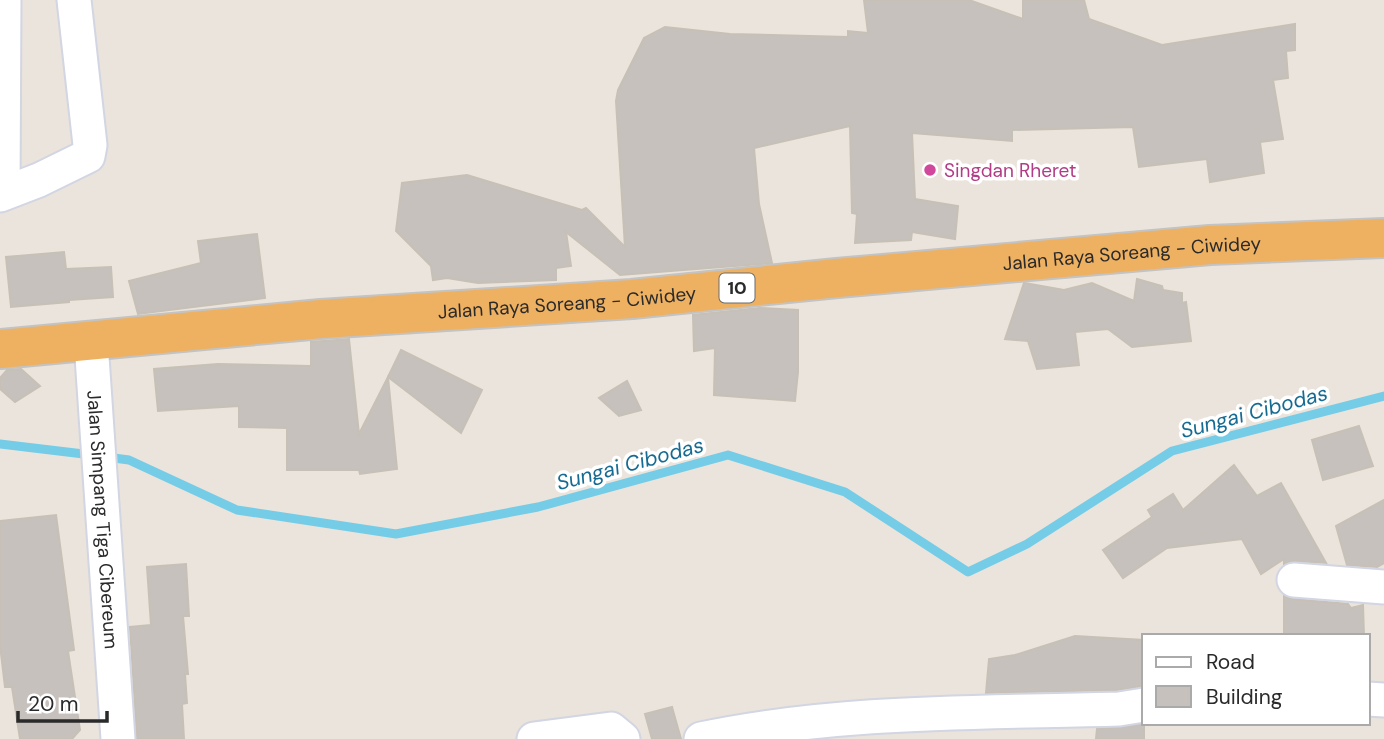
<svg xmlns="http://www.w3.org/2000/svg" width="1384" height="739" viewBox="0 0 1384 739" font-family="'DM Sans',sans-serif">
	<style>
		.lines { fill: none; stroke-linecap: round; stroke-linejoin: round }
		.stream { stroke: #75cce7; stroke-width: 9 }
		.building { fill: #c6c1bc; stroke: #c6c0b6; stroke-width: 2 }
		.minor-casing { stroke: #d2d5e2; stroke-width: 37 }
		.trunk-casing { stroke: #c3c3c3; stroke-width: 42 }
		.minor { stroke: #fff; stroke-width: 33 }
		.trunk { stroke: #eeb061; stroke-width: 38 }
		.hotel-dot { fill: #d1479c; stroke: #fff; stroke-width: 2.5 }
		.labels { text-anchor: middle; stroke-width: 7; stroke-linejoin: round; paint-order: stroke }
		.shield { fill: #fff; stroke: #6a6a6a; stroke-width: 2 }
		.shield-label { font-size: 18px; font-weight: bold; fill: #2a2a2a }
		.hotel-label { font-size: 19px; fill: #b23c85; stroke: #fff; text-anchor: start }
		.street-label { font-size: 19px; fill: #2a2a2a; stroke: #fff }
		.water-label { font-size: 21px; font-style: italic; fill: #156b92; stroke: #fff }
	</style>
	<rect width="100%" height="100%" fill="#ebe4dc"/>
	<g class="lines">
		<!-- stream -->
		<g class="stream">
			<path d="M 0,444 L 92,455"/>
			<path d="M 106,457 L 129,460 L 237,510 L 396,534 L 538,507 L 728,455 L 845,492 L 968,572 L 1027,544 L 1172,451 L 1384,396"/>
		</g>
	</g>
	<!-- building -->
	<g class="building">
		<path d="M 864,0 L 969,0 L 1023,19 L 1023,0 L 1084,0 L 1089,19 L 1162,45 L 1295,24 L 1295,50 L 1286,51 L 1288,78 L 1273,80 L 1283,139 L 1260,142 L 1264,173 L 1210,182 L 1207,159 L 1139,167 L 1133,127 L 1012,130 L 1012,141 L 912,133 L 915,199 L 958,206 L 955,239 L 912,232 L 911,240 L 855,243 L 857,214 L 852,213 L 850,126 L 754,148 L 759,204 L 772,263 L 620,275 L 566,232 L 571,266 L 556,268 L 556,280 L 478,283 L 447,278 L 433,280 L 431,266 L 396,231 L 402,183 L 467,175 L 582,210 L 586,208 L 625,247 L 616,101 L 618,90 L 644,38 L 665,27 L 730,34 L 848,37 L 848,31 L 868,33 Z"/>
		<path d="M 257,234 L 265,298 L 138,314 L 129,281 L 201,263 L 198,241 Z"/>
		<path d="M 64,252 L 66,269 L 111,267 L 113,297 L 69,300 L 69,302 L 11,307 L 6,257 Z"/>
		<path d="M 1137,279 L 1162,286 L 1163,290 L 1182,293 L 1182,303 L 1186,302 L 1191,341 L 1132,347 L 1108,329 L 1075,332 L 1079,365 L 1037,369 L 1028,341 L 1005,339 L 1024,283 L 1064,290 L 1092,283 L 1134,301 Z"/>
		<path d="M 760,308 L 798,310 L 798,372 L 795,401 L 714,395 L 715,348 L 694,351 L 693,315 Z"/>
		<path d="M 349,339 L 359,434 L 388,377 L 397,469 L 360,474 L 359,470 L 287,470 L 287,428 L 239,427 L 239,406 L 158,411 L 154,369 L 218,364 L 311,366 L 311,342 Z"/>
		<path d="M 401,350 L 482,390 L 461,433 L 388,377 Z"/>
		<path d="M 21,369 L 40,386 L 15,402 L 0,389 L 0,378 L 7,370 Z"/>
		<path d="M 627,381 L 641,410 L 619,416 L 599,398 Z"/>
		<path d="M 1359,426 L 1373,466 L 1323,480 L 1312,440 Z"/>
		<path d="M 1234,465 L 1257,496 L 1281,483 L 1326,563 L 1295,561 L 1284,564 L 1284,559 L 1261,574 L 1242,539 L 1167,548 L 1123,578 L 1103,550 L 1152,517 L 1148,510 L 1173,494 L 1183,510 Z"/>
		<path d="M 1384,500 L 1384,563 L 1377,567 L 1347,565 L 1336,526 Z"/>
		<path d="M 56,515 L 74,650 L 68,651 L 80,730 L 72,739 L 20,739 L 12,687 L 5,687 L 0,645 L 0,521 Z"/>
		<path d="M 186,564 L 189,616 L 183,616 L 188,674 L 185,674 L 187,703 L 182,704 L 184,739 L 137,739 L 130,627 L 151,625 L 147,567 Z"/>
		<path d="M 1284,596 L 1293,599 L 1348,604 L 1351,608 L 1363,605 L 1364,636 L 1284,636 Z"/>
		<path d="M 1075,636 L 1144,640 L 1144,686 L 1117,690 L 986,693 L 989,659 L 1015,655 Z"/>
		<path d="M 672,707 L 681,739 L 652,739 L 645,714 Z"/>
		<path d="M 1144,724 L 1144,739 L 1096,739 L 1097,729 Z"/>
	</g>
	<g class="lines">
		<!-- minor casing -->
		<g class="minor-casing">
			<g id="minor">
				<path d="M 3,193 L 4,0"/>
				<path d="M 0,195 L 39,180 L 88,156 L 90,145 L 74,0"/>
				<path id="s1" d="M 91,342 L 118,739"/>
				<path d="M 1294,580 L 1384,587"/>
				<path d="M 1368,699 L 1384,700"/>
				<path d="M 534,739 L 611,729 L 623,739"/>
				<path d="M 701,739 C 839,710 979,713 1119,709 L 1144,705"/>
			</g>
		</g>
		<!-- trunk casing -->
		<g class="trunk-casing">
			<g id="trunk">
				<path id="s2" d="M 0,349 L 321,319 L 632,299 L 837,278 L 1210,245 L 1384,238"/>
			</g>
		</g>
		<!-- minor -->
		<use href="#minor" class="minor"/>
		<!-- trunk -->
		<use href="#trunk" class="trunk"/>
	</g>
	<!-- markers -->
	<circle class="hotel-dot" cx="930" cy="170" r="7"/>
	<g class="labels">
		<!-- shield labels -->
		<rect class="shield" x="719.5" y="273.5" width="35" height="29" rx="5"/>
		<g class="shield-label">
			<text x="737" y="294">10</text>
		</g>
		<!-- hotel labels -->
		<g class="hotel-label">
			<text x="944" y="177">Singdan Rheret</text>
		</g>
		<!-- street labels -->
		<g class="street-label">
			<text dy="7" stroke="none"><textPath href="#s2" startOffset="1136">Jalan Raya Soreang - Ciwidey</textPath></text>
			<text dy="7" stroke="none"><textPath href="#s2" startOffset="569">Jalan Raya Soreang - Ciwidey</textPath></text>
			<text dy="7" stroke="none"><textPath href="#s1" startOffset="178">Jalan Simpang Tiga Cibereum</textPath></text>
		</g>
		<!-- water labels -->
		<g class="water-label">
			<text transform="translate(1254 412) rotate(-15)" y="7">Sungai Cibodas</text>
			<text transform="translate(630 464) rotate(-15)" y="7">Sungai Cibodas</text>
		</g>
	</g>
	<!-- legend -->
	<rect x="1142" y="634" width="228" height="91" fill="#ffffff" stroke="#aaaaaa" stroke-width="2"/>
	<rect x="1156" y="657" width="35" height="10" fill="#ffffff" stroke="#aaaaaa" stroke-width="2"/>
	<text x="1206" y="669" font-size="21" fill="#2a2a2a">Road</text>
	<rect x="1156" y="686" width="35" height="21" fill="#c6c1bc" stroke="#aaaaaa" stroke-width="2"/>
	<text x="1206" y="704" font-size="21" fill="#2a2a2a">Building</text>
	<!-- scale -->
	<path d="M18 711v10h89v-10" fill="none" stroke="#2a2a2a" stroke-width="3.5"/>
	<text x="28" y="711" font-size="21" fill="#2a2a2a" stroke="#ffffff" stroke-width="5" paint-order="stroke">20 m</text>
</svg>
